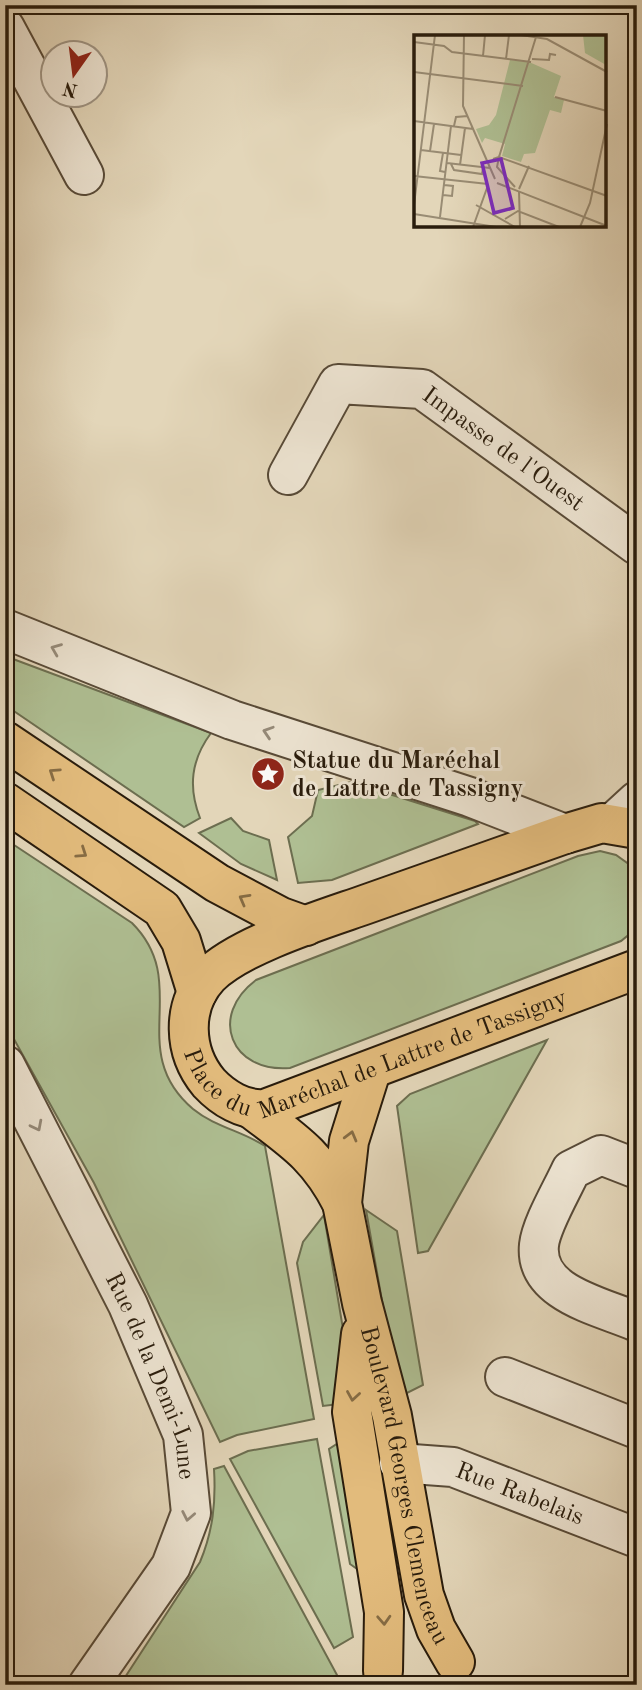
<svg xmlns="http://www.w3.org/2000/svg" width="642" height="1690" viewBox="0 0 642 1690" font-family="'Old Standard TT',serif">
	<style>
		.green { fill: #afbf93; stroke: #6c6e50; stroke-width: 2 }
		.lines { fill: none; stroke-linecap: round; stroke-linejoin: round }
		.minor-casing { stroke: #584a37; stroke-width: 42 }
		.major-casing { stroke: #291c0c; stroke-width: 42 }
		.minor { stroke: #ede4d2; stroke-width: 38 }
		.major { stroke: #e2bb7c; stroke-width: 38 }
		.oneway { stroke: #958a79 }
		.oneway2 { stroke: #866c44 }
		.labels { text-anchor: middle; stroke-width: 6; stroke-linejoin: round; paint-order: stroke }
		.street-label { font-size: 24px; fill: #291c0c; stroke: #ede4d2 }
		.poi-label { font-size: 24px; font-weight: bold; fill: #291c0c; stroke: #ede4d2; text-anchor: start }
		.inset-road { fill: none; stroke: #998c74; stroke-width: 2 }
		.view { fill: #7b2cbf; fill-opacity: 0.15; stroke: #7b2cbf; stroke-width: 3.5 }
		.inset-edge { fill: none; stroke: #291c0c; stroke-width: 3.5 }
	</style>
	<rect width="100%" height="100%" fill="#e3d6b9"/>
	<filter id="stains"><feTurbulence type="fractalNoise" baseFrequency=".00286" numOctaves="4"/><feColorMatrix values="0 0 0 0 .2 0 0 0 0 .09 0 0 0 0 .02 0 0 0 .5 -.17"/></filter>
	<radialGradient id="worn" r=".72"><stop offset=".6" stop-color="#630" stop-opacity="0"/><stop offset="1" stop-color="#630" stop-opacity=".3"/></radialGradient>
	<!-- green -->
	<g class="green">
		<path d="M 5,656 L 211,733 C 191,760 188,787 200,818 L 184,827 L 5,705 Z"/>
		<path d="M 351,782 L 475,821 L 478,824 L 332,880 L 298,883 L 288,837 L 312,816 L 318,790 Z"/>
		<path d="M 231,818 L 243,831 L 269,840 L 277,880 L 241,864 L 199,833 Z"/>
		<path d="M 5,839 L 132,923 C 193,984 124,1050 193,1109 C 215,1127 242,1131 265,1146 L 314,1419 L 237,1435 L 220,1442 L 94,1183 L 5,1023 Z"/>
		<path d="M 600,851 L 616,855 L 637,870 L 637,928 L 621,941 L 290,1068 C 231,1073 208,1016 256,980 L 578,856 Z"/>
		<path d="M 547,1040 L 428,1251 L 418,1253 L 397,1106 L 410,1094 Z"/>
		<path d="M 366,1210 L 397,1231 L 423,1385 L 399,1397 Z"/>
		<path d="M 324,1215 L 346,1347 L 339,1404 L 323,1406 L 297,1263 L 303,1242 Z"/>
		<path d="M 317,1439 L 353,1637 L 334,1648 L 230,1459 L 248,1451 Z"/>
		<path d="M 343,1440 L 367,1576 L 350,1564 L 329,1449 Z"/>
		<path d="M 224,1466 L 337,1675 L 325,1685 L 120,1685 L 200,1562 C 213,1531 216,1502 214,1469 Z"/>
	</g>
	<g class="lines">
		<!-- minor casing -->
		<g class="minor-casing">
			<g id="minor">
				<path d="M 5,28 L 84,175"/>
				<path id="s1" d="M 288,475 L 338,384 L 422,389 L 637,545"/>
				<path d="M 5,629 L 232,720 L 470,797 L 565,834"/>
				<path d="M 613,823 L 637,801"/>
				<path id="s2" d="M 5,1065 L 128,1305 L 183,1435 L 191,1513 L 171,1566 L 88,1685"/>
				<path d="M 637,1169 L 601,1155 L 571,1170 C 562,1190 541,1225 539,1245 C 534,1294 601,1306 637,1322"/>
				<path d="M 505,1377 L 637,1429"/>
				<path id="s3" d="M 399,1463 L 453,1467 L 637,1538"/>
			</g>
		</g>
		<!-- major casing -->
		<g class="major-casing">
			<g id="major">
				<path d="M 5,741 L 217,883 L 281,917 L 306,926"/>
				<path d="M 5,802 L 162,909 L 181,941 L 197,993"/>
				<path id="s4" d="M 637,829 L 602,823 L 565,834 C 498,857 431,881 364,905 C 321,920 240,945 209,976 C 181,1006 183,1052 209,1083 C 223,1098 244,1111 265,1109 L 637,969"/>
				<path id="s5" d="M 371,1071 L 349,1141 L 342,1203 L 362,1303 L 392,1416 L 424,1595 L 436,1629 L 455,1662"/>
				<path d="M 253,1110 C 294,1141 318,1156 342,1203"/>
				<path d="M 361,1334 L 352,1412 L 384,1612 L 383,1671"/>
			</g>
		</g>
		<!-- minor -->
		<use href="#minor" class="minor"/>
		<!-- major -->
		<use href="#major" class="major"/>
	</g>
	<!-- one-way arrows -->
	<defs><path id="oneway-chevron" d="M-2-3.5L2.5 0L-2 3.5" fill="none" stroke-width="1.6" stroke-linecap="round" stroke-linejoin="round" transform="scale(1.75)"/></defs>
	<g class="oneway">
		<use href="#oneway-chevron" transform="translate(56 649) rotate(-158)"/>
		<use href="#oneway-chevron" transform="translate(268 732) rotate(-162)"/>
		<use href="#oneway-chevron" transform="translate(37 1126) rotate(63)"/>
		<use href="#oneway-chevron" transform="translate(188 1516) rotate(101)"/>
	</g>
	<g class="oneway2">
		<use href="#oneway-chevron" transform="translate(54 773) rotate(-146)"/>
		<use href="#oneway-chevron" transform="translate(82 853) rotate(34)"/>
		<use href="#oneway-chevron" transform="translate(244 899) rotate(-151)"/>
		<use href="#oneway-chevron" transform="translate(351 1136) rotate(-75)"/>
		<use href="#oneway-chevron" transform="translate(353 1396) rotate(99)"/>
		<use href="#oneway-chevron" transform="translate(384 1620) rotate(87)"/>
	</g>
	<!-- icons -->
	<defs>
		<g id="sight-disc" transform="scale(1.75)"><circle r="9.5" fill="#8f2418" stroke="#ede4d2"/><path d="M0-6L1.8-2.2L6-1.7L2.9 1.2L3.7 5.4L0 3.3L-3.7 5.4L-2.9 1.2L-6-1.7L-1.8-2.2Z" fill="#fff"/></g>
	</defs>
	<g fill-rule="evenodd">
		<use href="#sight-disc" x="268" y="774"/>
	</g>
	<g class="labels">
		<!-- street labels -->
		<g class="street-label">
			<text dy="8" stroke="none"><textPath href="#s1" startOffset="289">Impasse de l'Ouest</textPath></text>
			<text dy="8" stroke="none"><textPath href="#s4" startOffset="749">Place du Maréchal de Lattre de Tassigny</textPath></text>
			<text dy="8" stroke="none"><textPath href="#s2" startOffset="345">Rue de la Demi-Lune</textPath></text>
			<text dy="8" stroke="none"><textPath href="#s5" startOffset="425">Boulevard Georges Clemenceau</textPath></text>
			<text dy="8" stroke="none"><textPath href="#s3" startOffset="126">Rue Rabelais</textPath></text>
		</g>
		<!-- poi labels -->
		<g class="poi-label">
			<text x="292" y="768">Statue du Maréchal<tspan x="292" dy="28">de Lattre de Tassigny</tspan></text>
		</g>
	</g>
	<!-- overview -->
	<g transform="translate(414 35)">
		<rect width="192" height="192" fill="#e3d6b9"/>
		<path d="M 169,0 L 192,0 L 192,30 L 171,18 ZM 96,25 L 115,27 L 147,41 L 140,62 L 150,65 L 147,78 L 136,75 L 121,118 L 110,119 L 107,127 L 88,121 L 91,109 L 71,103 L 68,108 L 62,94 L 75,90 L 82,80 Z" fill="#afbf93"/>
		<path class="inset-road" d="M 50,0 L 49,71 L 81,144M 107,0 L 133,4 L 193,37M 0,7 L 30,11 L 38,17 L 117,27M 69,21 L 71,0M 92,24 L 95,0M 118,24 L 135,25 L 136,19 L 142,20M 0,37 L 109,51M 141,62 L 193,76M 0,86 L 59,94M 40,91 L 42,82 L 54,81M 7,115 L 47,120M 16,116 L 20,89M 29,118 L 26,136 L 31,137M 79,124 L 85,122 L 122,2M 33,128 L 76,133M 37,129 L 40,135 L 68,139 L 69,133M 46,130 L 51,93M 0,141 L 74,149M 83,148 L 193,191M 101,152 L 83,132 L 85,122 L 193,161M 105,154 L 115,131M 105,156 L 106,192M 29,160 L 38,161 L 39,151 L 30,150M 0,170 L 21,0M 62,170 L 101,192M 0,179 L 82,192M 26,182 L 37,91M 91,184 L 104,176 L 145,192M 59,192 L 73,153M 166,192 L 176,168 L 193,89"/>
		<path class="view" d="M 87,124 L 99,173 L 80,178 L 68,128 Z"/>
		<rect width="192" height="192" class="inset-edge"/>
	</g>
	<!-- margin -->
	<rect width="642" height="1690" fill="none" stroke="#e3d6b9" stroke-width="28"/>
	<rect x="7" y="7" width="628" height="1676" fill="none" stroke="#291c0c" stroke-width="3.5"/>
	<rect x="14" y="14" width="614" height="1662" fill="none" stroke="#291c0c" stroke-width="2"/>
	<!-- north arrow -->
	<g transform="translate(74 74) rotate(194)"><circle r="33" fill="#ede4d2" stroke="#9f9483" stroke-width="2"/>
	<path d="M0-5L12 26L0 18L-12 26Z" fill="#8f2418"/>
	<text y="-10" font-size="19" font-weight="bold" text-anchor="middle" fill="#291c0c">N</text>
	</g>
	<rect width="100%" height="100%" filter="url(#stains)"/>
	<rect width="100%" height="100%" fill="url(#worn)"/>
</svg>
